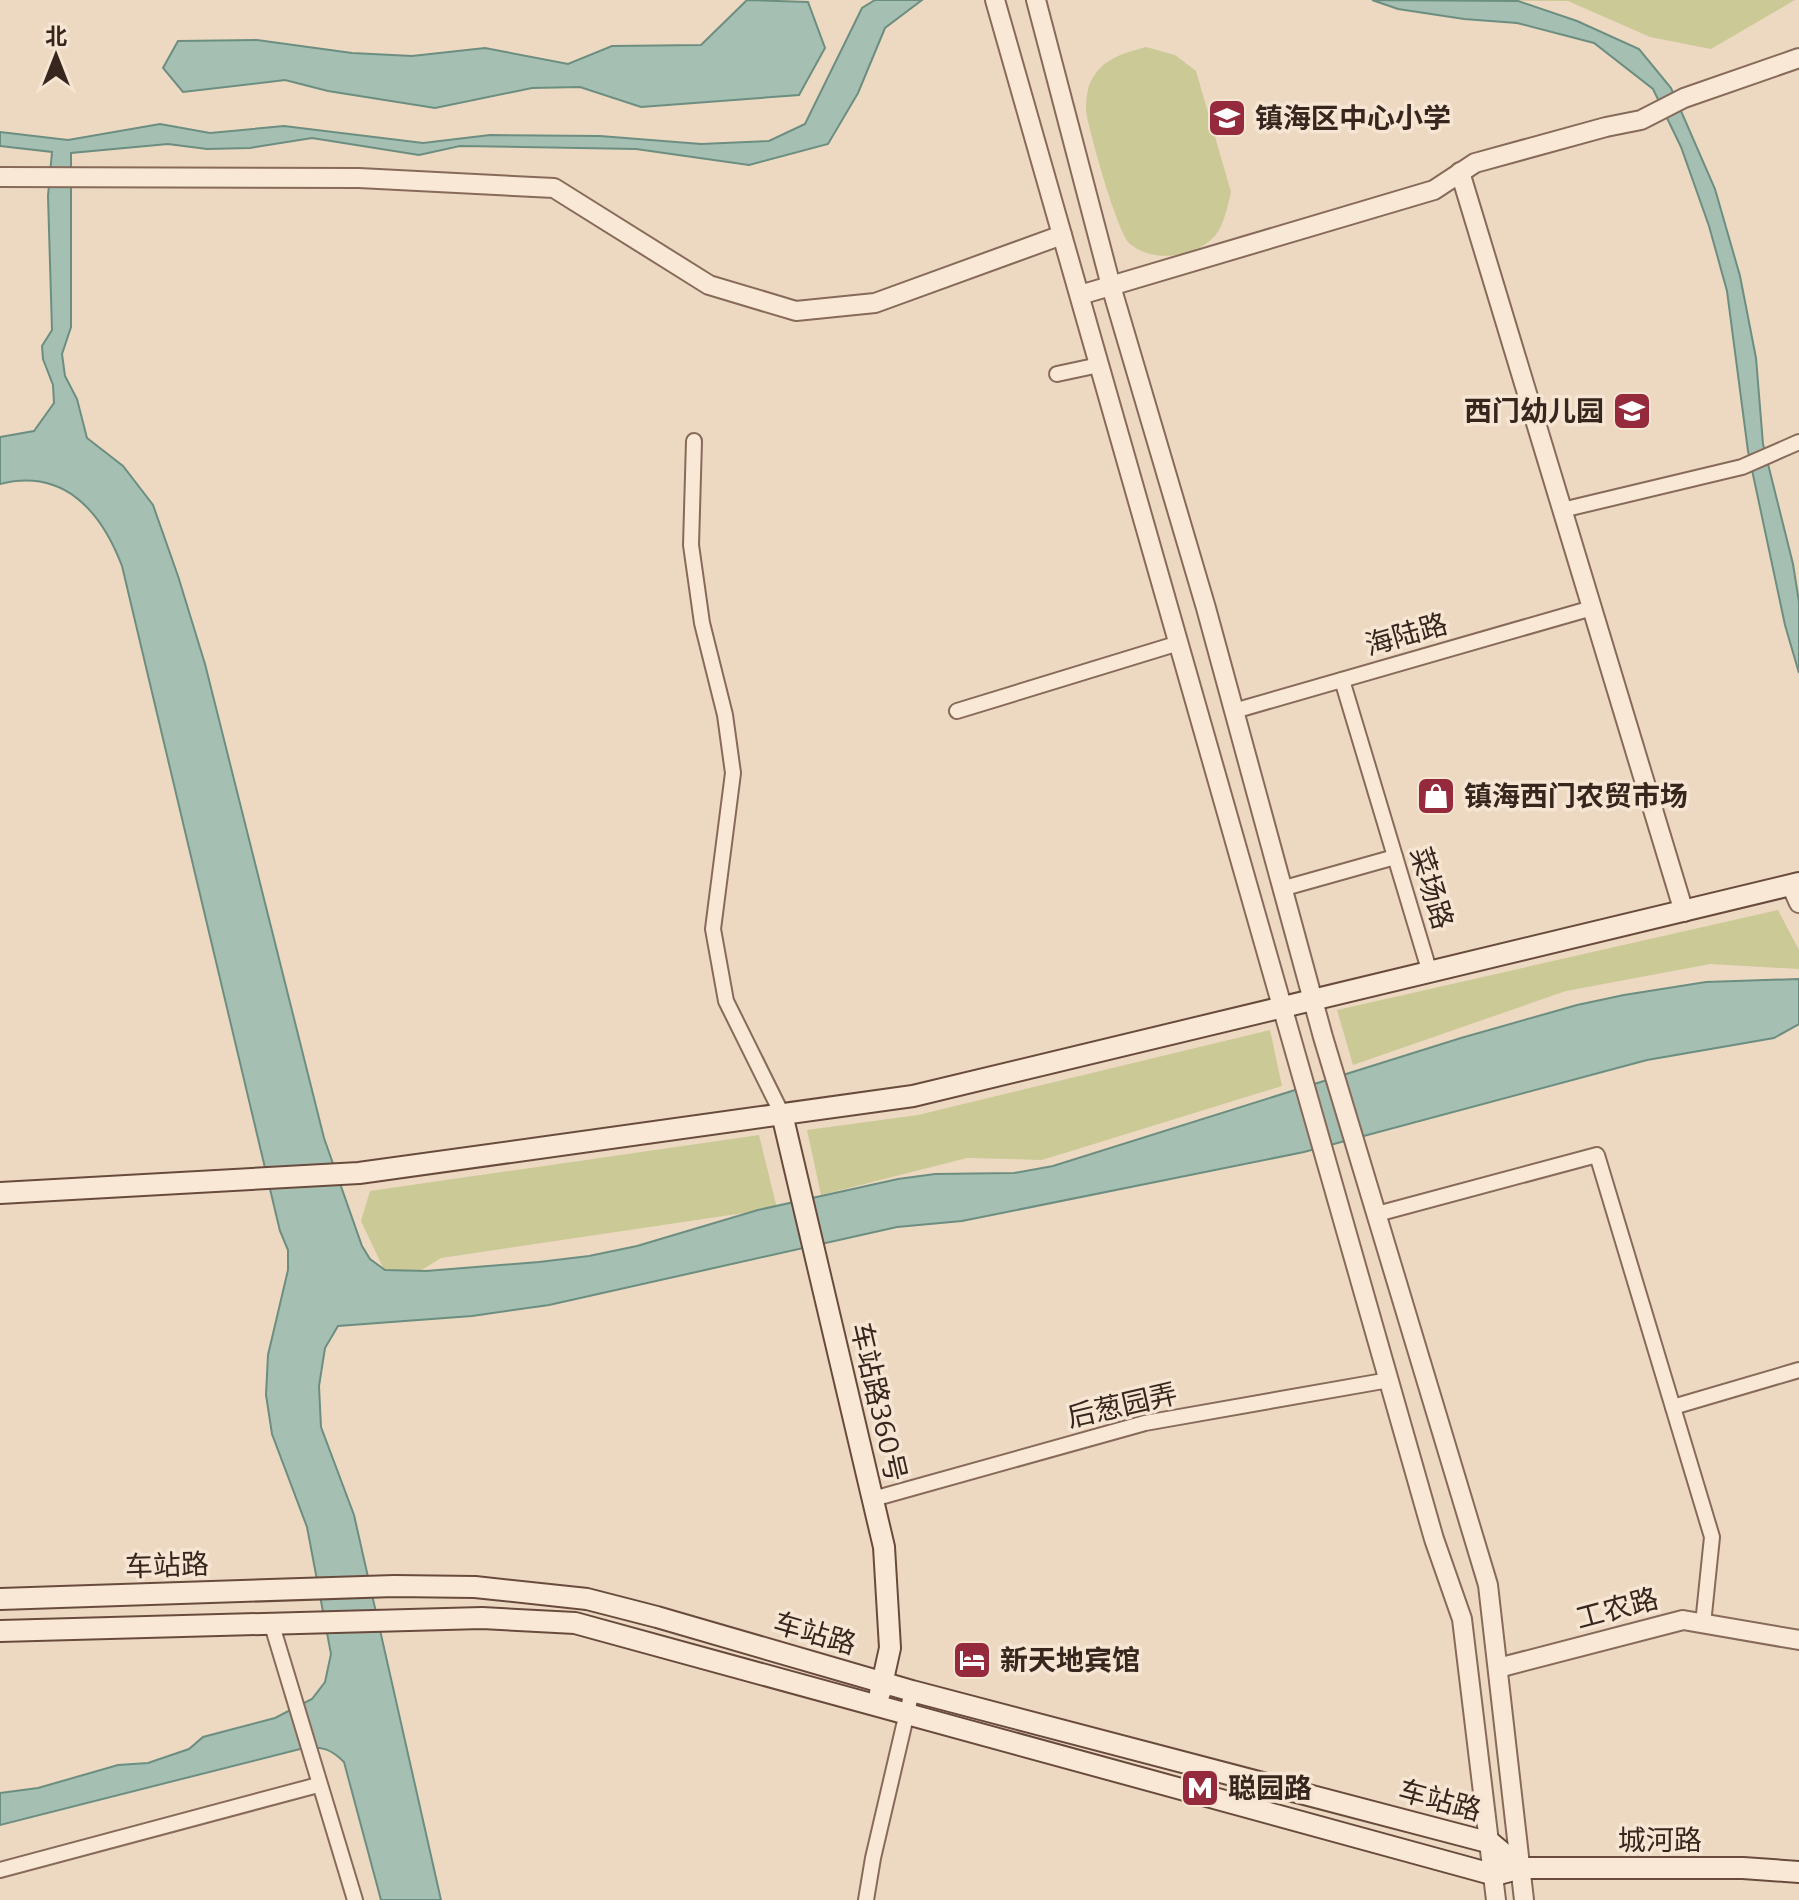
<svg xmlns="http://www.w3.org/2000/svg" width="1799" height="1900" viewBox="0 0 1799 1900" font-family="Bitter,'Noto Sans SC',serif">
	<style>
		.green { fill: #cbc996 }
		.water { fill: #a5c0b3; stroke: #6c8e80; stroke-width: 2 }
		.lines { fill: none; stroke-linecap: round; stroke-linejoin: round }
		.minor-casing { stroke: #876a5a; stroke-width: 18 }
		.tertiary-casing { stroke: #876a5a; stroke-width: 22 }
		.secondary-casing { stroke: #694b3d; stroke-width: 24 }
		.minor { stroke: #f8e8d5; stroke-width: 14 }
		.tertiary { stroke: #f8e8d5; stroke-width: 18 }
		.secondary { stroke: #f8e8d5; stroke-width: 20 }
		.labels { text-anchor: middle; stroke-width: 7; stroke-linejoin: round; paint-order: stroke }
		.poi-label { font-size: 28px; font-weight: bold; fill: #37261e; stroke: #f5e5d2; text-anchor: start }
		.street-label { font-size: 28px; fill: #37261e; stroke: #f5e5d2 }
	</style>
	<rect width="100%" height="100%" fill="#edd9c2"/>
	<!-- green -->
	<g class="green">
		<path d="M 1417,0 L 1795,0 L 1711,49 L 1650,37 L 1568,1 Z"/>
		<path d="M 1146,47 L 1175,55 L 1196,71 L 1231,192 C 1228,205 1224,226 1214,237 C 1193,258 1153,263 1130,244 C 1117,232 1089,131 1086,111 C 1086,102 1087,88 1091,81 C 1103,58 1122,54 1146,47 Z"/>
		<path d="M 1778,910 L 1799,950 L 1799,969 L 1710,964 L 1566,991 L 1353,1065 L 1337,1010 Z"/>
		<path d="M 1270,1030 L 1282,1086 L 1042,1160 L 967,1158 L 821,1195 L 807,1130 L 918,1115 Z"/>
		<path d="M 759,1135 L 777,1208 L 441,1258 L 412,1276 L 386,1274 L 361,1221 L 370,1191 Z"/>
	</g>
	<!-- water -->
	<g class="water">
		<path d="M 747,0 L 808,2 L 825,48 L 799,95 L 641,107 L 580,87 L 532,88 L 435,108 L 328,91 L 285,80 L 183,92 L 163,68 L 178,41 L 257,40 L 352,53 L 412,56 L 485,48 L 568,64 L 612,46 L 701,45 Z"/>
		<path d="M 875,0 L 922,0 L 885,28 L 858,93 L 828,144 L 749,165 L 636,149 L 460,146 L 419,155 L 312,138 L 250,148 L 207,149 L 168,144 L 71,153 L 71,327 L 62,354 L 65,376 L 77,399 L 87,438 L 123,466 L 153,505 L 178,576 L 205,664 L 324,1138 L 362,1246 L 370,1259 L 385,1270 L 426,1271 L 539,1262 L 589,1256 L 637,1246 L 758,1210 L 898,1179 L 935,1174 L 1014,1173 L 1053,1166 L 1461,1038 L 1577,1005 L 1624,995 L 1706,982 L 1799,979 L 1799,1024 L 1774,1038 L 1647,1060 L 1304,1152 L 962,1221 L 897,1227 L 549,1305 L 472,1316 L 338,1326 L 325,1348 L 319,1386 L 321,1427 L 354,1515 L 441,1900 L 381,1900 L 344,1762 C 331,1749 322,1746 304,1748 L 0,1825 L 0,1793 L 38,1788 L 118,1765 L 148,1763 L 189,1749 L 203,1737 L 275,1718 L 312,1699 L 325,1682 L 331,1654 L 307,1527 L 272,1434 L 266,1395 L 268,1355 L 288,1270 L 288,1250 L 280,1231 L 122,566 C 101,511 64,468 0,484 L 0,437 L 34,431 L 54,403 L 53,385 L 43,359 L 42,346 L 52,330 L 48,196 L 52,152 L 0,146 L 0,132 L 68,140 L 160,124 L 210,133 L 284,126 L 423,143 L 490,135 L 600,136 L 701,144 L 769,141 L 805,124 L 862,8 Z"/>
		<path d="M 1372,0 L 1518,1 L 1577,21 L 1639,49 L 1671,88 L 1715,189 L 1740,276 L 1756,358 L 1763,444 L 1793,564 L 1799,602 L 1799,673 L 1785,625 L 1748,451 L 1727,291 L 1709,226 L 1681,147 L 1653,89 L 1594,43 L 1517,23 L 1464,19 L 1398,9 Z"/>
	</g>
	<g class="lines">
		<!-- minor casing -->
		<g class="minor-casing">
			<g id="minor">
				<path d="M 1057,374 L 1099,365"/>
				<path d="M 694,441 L 691,545 L 702,623 L 725,715 L 733,773 L 713,929 L 726,1001 L 782,1114"/>
				<path d="M 1562,510 L 1742,467 L 1799,442"/>
				<path d="M 1342,680 L 1430,973"/>
				<path d="M 957,711 L 1179,643"/>
				<path d="M 1234,711 L 1592,608"/>
				<path d="M 1281,889 L 1395,857"/>
				<path d="M 1377,1214 L 1597,1155 L 1712,1537 L 1703,1624"/>
				<path d="M 1673,1407 L 1799,1370"/>
				<path d="M 873,1499 L 1145,1423 L 1389,1380"/>
				<path d="M 271,1622 L 355,1900"/>
				<path d="M 0,1870 L 318,1785"/>
				<path d="M 866,1900 L 873,1858 L 912,1691"/>
			</g>
		</g>
		<!-- tertiary casing -->
		<g class="tertiary-casing">
			<g id="tertiary">
				<path d="M 995,0 L 1434,1539 L 1462,1619 L 1496,1900"/>
				<path d="M 1036,0 L 1111,286 L 1206,608 L 1323,1037 L 1488,1585 L 1524,1900"/>
				<path d="M 1460,172 L 1684,912"/>
				<path d="M 0,177 L 359,178 L 554,188 L 709,285 L 796,311 L 875,303 L 1062,235"/>
				<path d="M 1080,295 L 1434,190 L 1475,163 L 1606,127 L 1641,120 L 1684,98 L 1799,58"/>
				<path d="M 1791,885 L 1799,903"/>
				<path d="M 1498,1668 L 1683,1620 L 1799,1640"/>
			</g>
		</g>
		<!-- secondary casing -->
		<g class="secondary-casing">
			<g id="secondary">
				<path d="M 782,1114 L 884,1547 L 890,1648 L 880,1693"/>
				<path d="M 0,1193 L 359,1173 L 913,1096 L 1799,883"/>
				<path d="M 0,1599 L 394,1586 L 475,1587 L 587,1599 L 657,1617 L 912,1691 L 1491,1843 L 1521,1868"/>
				<path d="M 0,1631 L 482,1618 L 575,1623 L 1495,1875 L 1521,1868 L 1743,1868 L 1799,1872"/>
			</g>
		</g>
		<!-- minor -->
		<use href="#minor" class="minor"/>
		<!-- tertiary -->
		<use href="#tertiary" class="tertiary"/>
		<!-- secondary -->
		<use href="#secondary" class="secondary"/>
	</g>
	<!-- icons -->
	<defs>
		<g id="school-square" transform="scale(2)"><rect x="-9" y="-9" width="18" height="18" rx="4" fill="#962a3d" stroke="#f5e5d2"/><path d="M0-5L7-2L0 1L-7-2ZM-4 1L0 2.5L4 1V4Q0 6-4 4Z" fill="#fff"/></g>
		<g id="shop-square" transform="scale(2)"><rect x="-9" y="-9" width="18" height="18" rx="4" fill="#962a3d" stroke="#f5e5d2"/><path d="M-5-2.5h2.3a2.7 3.5 0 0 1 5.4 0H5L5.5 6h-11ZM-1.5-2.5h3a1.5 2.3 0 0 0-3 0Z" fill="#fff"/></g>
		<g id="hotel-square" transform="scale(2)"><rect x="-9" y="-9" width="18" height="18" rx="4" fill="#962a3d" stroke="#f5e5d2"/><path d="M-6-4.5h1.5V1H6V5H4.5V3h-9V5H-6ZM-4 0a1.8 1.8 0 1 1 3.6 0ZM.5 0V-2.5h3Q6-2.5 6 0Z" fill="#fff"/></g>
		<g id="metro-square" transform="scale(2)"><rect x="-9" y="-9" width="18" height="18" rx="4" fill="#962a3d" stroke="#f5e5d2"/><path d="M-5.5 5V-5H-3L0 0L3-5H5.5V5H3V-.5L0 4L-3-.5V5Z" fill="#fff"/></g>
	</defs>
	<g fill-rule="evenodd">
		<use href="#school-square" x="1227" y="118"/>
		<use href="#school-square" x="1632" y="411"/>
		<use href="#shop-square" x="1436" y="796"/>
		<use href="#hotel-square" x="972" y="1660"/>
		<use href="#metro-square" x="1200" y="1788"/>
	</g>
	<g class="labels">
		<!-- poi labels -->
		<g class="poi-label">
			<text x="1255" y="128">镇海区中心小学</text>
			<text x="1604" y="421" text-anchor="end">西门幼儿园</text>
			<text x="1464" y="806">镇海西门农贸市场</text>
			<text x="1000" y="1670">新天地宾馆</text>
			<text x="1228" y="1798">聪园路</text>
		</g>
		<!-- street labels -->
		<g class="street-label">
			<text transform="translate(1406 634) rotate(-16)" y="10">海陆路</text>
			<text transform="translate(1432 888) rotate(73)" y="10">菜场路</text>
			<text transform="translate(879 1402) rotate(77)" y="10">车站路360号</text>
			<text transform="translate(1122 1405) rotate(-13)" y="10">后葱园弄</text>
			<text transform="translate(167 1565) rotate(-2)" y="10">车站路</text>
			<text transform="translate(1617 1608) rotate(-15)" y="10">工农路</text>
			<text transform="translate(815 1633) rotate(16)" y="10">车站路</text>
			<text transform="translate(1440 1800) rotate(15)" y="10">车站路</text>
			<text x="1660" y="1850">城河路</text>
		</g>
	</g>
	<!-- north arrow -->
	<g transform="translate(56 56)" stroke="#f5e5d2" stroke-width="6" paint-order="stroke">
	<path d="M0-6L14 30L0 20L-14 30Z" fill="#37261e"/>
	<text y="-12" font-size="22" font-weight="bold" text-anchor="middle" fill="#37261e">北</text>
	</g>
</svg>
